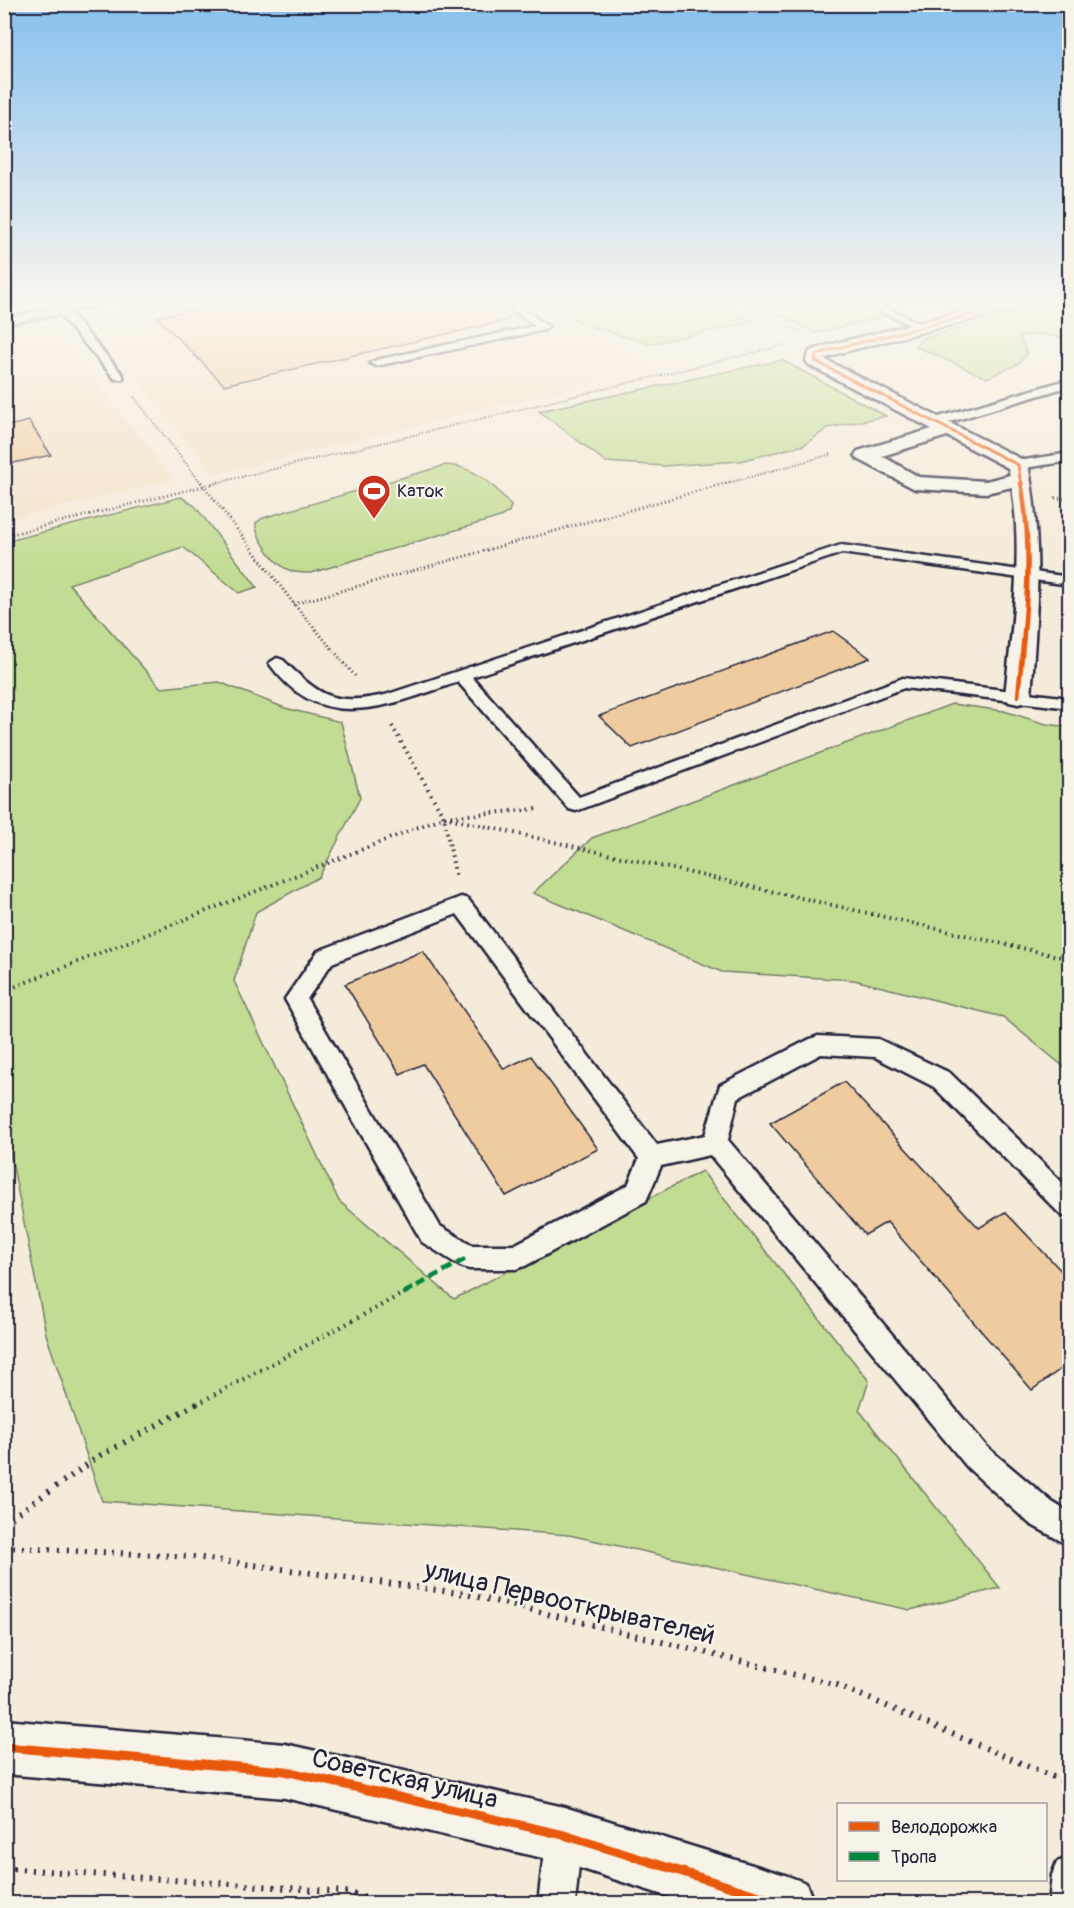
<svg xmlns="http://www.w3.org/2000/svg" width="1074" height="1908" viewBox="0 0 1074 1908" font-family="Pangolin,sans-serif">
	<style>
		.built { fill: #f3e2c9 }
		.green { fill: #c3dc93; stroke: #727f67; stroke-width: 1.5 }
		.building { fill: #efcca0; stroke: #22223b; stroke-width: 1.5 }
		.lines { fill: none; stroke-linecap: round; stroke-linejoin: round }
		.lane-casing { stroke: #22223b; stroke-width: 5 }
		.street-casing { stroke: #22223b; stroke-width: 5 }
		.secondary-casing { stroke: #22223b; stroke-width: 5 }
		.path-far4 { stroke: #22223b; stroke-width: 2; stroke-dasharray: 1 2; stroke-linecap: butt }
		.path-far3 { stroke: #22223b; stroke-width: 3; stroke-dasharray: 1 3; stroke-linecap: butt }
		.path-far2 { stroke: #22223b; stroke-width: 4; stroke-dasharray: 1.5 4.5; stroke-linecap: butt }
		.path-far1 { stroke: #22223b; stroke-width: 4.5; stroke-dasharray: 1.5 5; stroke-linecap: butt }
		.path { stroke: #22223b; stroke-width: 6; stroke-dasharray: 2 7; stroke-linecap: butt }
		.lane { fill: #f7f3e8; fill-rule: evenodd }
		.street { fill: #f7f3e8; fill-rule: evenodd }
		.secondary { fill: #f7f3e8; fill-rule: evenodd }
		.quiet { stroke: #00873e; stroke-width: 5; stroke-dasharray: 10 5; stroke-linecap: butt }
		.cycleway-far2-casing { stroke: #f7f3e8; stroke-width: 5 }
		.cycleway-far1-casing { stroke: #f7f3e8; stroke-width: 8 }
		.cycleway-casing { stroke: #f7f3e8; stroke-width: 13 }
		.cycleway-far2 { stroke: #e8590c; stroke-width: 3 }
		.cycleway-far1 { stroke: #e8590c; stroke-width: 4.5 }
		.cycleway { stroke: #e8590c; stroke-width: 9 }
		.labels { text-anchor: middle; stroke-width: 5; stroke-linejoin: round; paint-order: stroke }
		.far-poi-label { font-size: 18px; fill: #22223b; stroke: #f7f3e8; text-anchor: start }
		.near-street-label { font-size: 26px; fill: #22223b; stroke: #f7f3e8 }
	</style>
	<rect width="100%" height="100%" fill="#f5ebda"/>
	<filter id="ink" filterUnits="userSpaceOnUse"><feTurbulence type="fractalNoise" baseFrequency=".0167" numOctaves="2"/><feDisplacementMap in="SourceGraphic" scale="12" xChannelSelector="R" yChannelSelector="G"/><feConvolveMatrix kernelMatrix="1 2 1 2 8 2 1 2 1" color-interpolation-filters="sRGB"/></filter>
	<g filter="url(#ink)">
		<!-- built -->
		<g class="built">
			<path d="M 140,305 L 547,305 L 652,369 L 215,474 L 82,316 Z"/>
			<path d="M 50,323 L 173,480 L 5,520 L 5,331 Z"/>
		</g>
		<!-- green -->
		<g class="green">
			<path d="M 556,305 L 723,305 L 754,322 L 650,344 L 583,324 Z"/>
			<path d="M 761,305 L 865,305 L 888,316 L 815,333 Z"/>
			<path d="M 1047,305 L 1069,305 L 1069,339 L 1041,334 L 1019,336 L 1027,354 L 1018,364 L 987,378 L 915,346 L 923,338 Z"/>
			<path d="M 782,360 L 886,416 L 828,428 L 804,445 L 740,461 L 663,466 L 606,462 L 539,411 Z"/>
			<path d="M 446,465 C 474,466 495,485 511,506 L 509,512 L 500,517 L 311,573 C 302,573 292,573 283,567 C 273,560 254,535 256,523 L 263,518 Z"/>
			<path d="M 181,497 L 195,506 L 257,587 L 239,593 L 183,547 L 69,584 L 161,688 L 219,682 L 285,708 L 341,722 L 360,798 L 319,877 L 256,912 L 234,981 L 339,1201 L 454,1299 L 702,1171 L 869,1381 L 859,1410 L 1000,1588 L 910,1610 L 569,1535 L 102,1501 L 46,1334 L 5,1126 L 4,542 Z"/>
			<path d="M 952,704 L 1004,711 L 1046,724 L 1069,727 L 1069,1071 L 1003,1017 L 854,980 L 722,972 L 533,893 L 592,838 Z"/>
		</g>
		<!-- building -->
		<g class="building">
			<path d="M 216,305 L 503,305 L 507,309 L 508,320 L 224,385 L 157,317 Z"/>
			<path d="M 29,421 L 51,455 L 4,465 L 4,427 Z"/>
			<path d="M 833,631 L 870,658 L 632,748 L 599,716 Z"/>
			<path d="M 423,951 L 504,1069 L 531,1056 L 598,1149 L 506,1196 L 423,1064 L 400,1074 L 345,984 Z"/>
			<path d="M 844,1082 L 979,1228 L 1005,1212 L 1070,1280 L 1070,1362 L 1032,1390 L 887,1222 L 865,1235 L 770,1123 Z"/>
		</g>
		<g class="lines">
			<!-- lane casing -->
			<g class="lane-casing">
				<g id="lane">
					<path d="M 74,305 L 97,305 L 69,312 L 123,375 L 123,379 L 115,379 L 59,314 L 4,324 L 4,318 Z"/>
					<path d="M 505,305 L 517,305 L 549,327 L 544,330 L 376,366 L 370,363 L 376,360 L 535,326 Z"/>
					<path d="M 868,305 L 882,305 L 927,327 L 918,329 Z"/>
					<path d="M 1070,379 L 1070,386 L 940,425 L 932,425 L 930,422 L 932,419 Z"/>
					<path d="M 1070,453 L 1070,461 L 1018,469 L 1012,465 L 1018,461 Z"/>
					<path d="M 841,545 L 1070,577 L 1070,585 L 842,553 L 472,677 L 579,797 L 903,678 L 1070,698 L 1070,708 L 904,688 L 576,811 L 569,809 L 458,682 C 388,706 321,736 269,663 L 277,658 L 283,660 C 320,696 332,706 385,695 Z"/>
					<path d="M 461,897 L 468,899 L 657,1145 L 705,1135 L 720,1085 L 810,1039 L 818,1036 L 878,1039 L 950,1073 L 1070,1190 L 1070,1218 L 1061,1215 L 934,1087 L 875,1057 L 821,1054 L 738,1098 L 728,1140 L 988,1448 L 1052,1502 L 1070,1513 L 1070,1546 L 1030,1524 L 968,1468 L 710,1155 L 661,1166 L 646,1201 L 525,1266 L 516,1269 L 469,1269 L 460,1266 L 422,1242 L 285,999 L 318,951 ZM 457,914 L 639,1159 L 628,1185 L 514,1245 L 472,1245 L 440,1226 L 307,999 L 332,963 Z"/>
					<path d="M 564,1817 L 577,1822 L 582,1835 L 575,1904 L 538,1904 L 546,1835 L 551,1822 Z"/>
					<path d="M 1070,1857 L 1070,1904 L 1049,1904 L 1052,1875 L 1057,1862 Z"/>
				</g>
			</g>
			<!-- street casing -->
			<g class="street-casing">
				<path id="street" d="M 991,305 L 1019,305 L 1017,308 L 840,353 L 824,359 L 1025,461 L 1028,465 C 1043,542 1037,618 1031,696 L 1027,702 L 1018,704 L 1009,702 L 1005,696 C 1012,627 1023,556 1012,487 L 986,493 L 915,489 L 858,459 L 855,455 L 858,451 L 932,429 L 809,365 L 806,361 L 810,351 L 828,345 ZM 947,436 L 1008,468 L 1010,475 L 986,481 L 919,477 L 882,456 Z"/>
			</g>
			<!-- secondary casing -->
			<g class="secondary-casing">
				<path id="secondary" d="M 4,1720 L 285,1744 L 564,1807 L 785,1875 L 806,1883 L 814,1904 L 691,1904 L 564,1863 L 285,1798 L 4,1774 Z"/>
			</g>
			<!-- path-far4 -->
			<g class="path-far4">
				<path d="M 749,305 L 801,333"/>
				<path d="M 134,397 L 202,484"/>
				<path d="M 212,484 L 789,344"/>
				<path d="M 725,484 L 832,454"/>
			</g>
			<!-- path-far3 -->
			<g class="path-far3">
				<path d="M 201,482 L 204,486 L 219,482"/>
				<path d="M 1055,498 L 1070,499"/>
				<path d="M 4,536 L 204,486 L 294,604 L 356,677"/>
				<path d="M 294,604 L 730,482"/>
			</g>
			<!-- path-far2 -->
			<g class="path-far2">
				<path d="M 392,726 L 444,817 L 456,878"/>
				<path d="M 444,817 L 1070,959"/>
				<path d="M 4,991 L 444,817 L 537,809"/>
			</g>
			<!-- path-far1 -->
			<path class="path-far1" d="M 197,1404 L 404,1293"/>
			<!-- path -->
			<g class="path">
				<path d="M 4,1523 L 101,1455 L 200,1402"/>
				<path d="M 4,1547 L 194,1557 L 466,1594 L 837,1685 L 1070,1784"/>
				<path d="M 4,1868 L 345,1892 L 395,1904"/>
			</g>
			<!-- lane -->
			<use href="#lane" class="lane"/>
			<!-- street -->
			<use href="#street" class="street"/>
			<!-- secondary -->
			<use href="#secondary" class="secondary"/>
			<!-- quiet -->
			<path class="quiet" d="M 404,1293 L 469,1257"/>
			<!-- cycleway-far2 casing -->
			<g class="cycleway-far2-casing">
				<path id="cycleway-far2" d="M 1011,305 L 834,349 L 816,355 L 815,361 L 1018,465 L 1021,484"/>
			</g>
			<!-- cycleway-far1 casing -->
			<g class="cycleway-far1-casing">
				<path id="cycleway-far1" d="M 1018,696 C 1025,625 1034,553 1021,482"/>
			</g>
			<!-- cycleway casing -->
			<g class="cycleway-casing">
				<path id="cycleway" d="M 4,1747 L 285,1771 L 564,1835 L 785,1904"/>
			</g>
			<!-- cycleway-far2 -->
			<use href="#cycleway-far2" class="cycleway-far2"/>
			<!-- cycleway-far1 -->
			<use href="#cycleway-far1" class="cycleway-far1"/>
			<!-- cycleway -->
			<use href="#cycleway" class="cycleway"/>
		</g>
	</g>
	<!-- sky -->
	<linearGradient id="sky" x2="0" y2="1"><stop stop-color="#87c0ee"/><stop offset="0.53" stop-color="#faf6ee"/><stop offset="1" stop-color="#faf6ee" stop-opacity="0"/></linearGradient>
	<rect width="1074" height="572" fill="url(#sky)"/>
	<!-- icons -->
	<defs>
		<g id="stadium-pin" transform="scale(1.725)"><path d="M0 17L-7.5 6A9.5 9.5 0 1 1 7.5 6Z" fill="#c8321e" stroke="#f7f3e8"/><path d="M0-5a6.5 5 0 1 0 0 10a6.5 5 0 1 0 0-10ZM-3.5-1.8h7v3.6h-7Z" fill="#fff"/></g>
	</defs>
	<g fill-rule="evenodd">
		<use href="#stadium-pin" x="374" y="491"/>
	</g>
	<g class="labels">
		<!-- far-poi labels -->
		<g class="far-poi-label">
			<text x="397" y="497">Каток</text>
		</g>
		<!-- near-street labels -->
		<g class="near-street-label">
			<text transform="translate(570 1602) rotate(13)" y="9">улица Первооткрывателей</text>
			<text transform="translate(405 1778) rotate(13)" y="9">Советская улица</text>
		</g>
	</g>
	<!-- margin -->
	<rect width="1074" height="1908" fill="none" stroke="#f7f3e8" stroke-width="24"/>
	<rect x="12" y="12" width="1050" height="1884" fill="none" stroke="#22223b" stroke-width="2" filter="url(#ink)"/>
	<!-- legend -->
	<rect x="837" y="1803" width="210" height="78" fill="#f7f3e8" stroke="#a29fa3" stroke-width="1.5"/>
	<rect x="849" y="1822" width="30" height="9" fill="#e8590c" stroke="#a29fa3" stroke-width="1.5"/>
	<text x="891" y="1833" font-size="18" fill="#22223b">Велодорожка</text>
	<rect x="849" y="1852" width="30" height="9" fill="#00873e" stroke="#a29fa3" stroke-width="1.5"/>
	<text x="891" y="1863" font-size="18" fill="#22223b">Тропа</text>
</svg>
